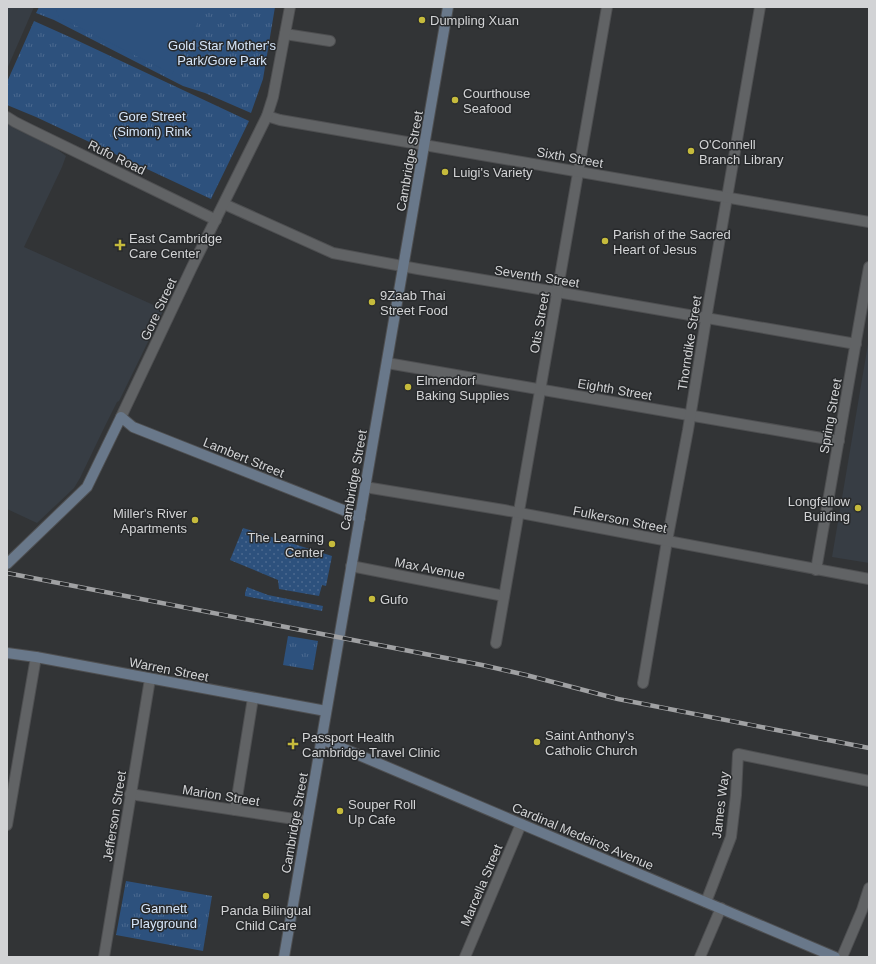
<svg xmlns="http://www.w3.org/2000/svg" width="876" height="964" viewBox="0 0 876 964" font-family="Arial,sans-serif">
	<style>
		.built { fill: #373d44 }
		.grass { fill: url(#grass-dots) }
		.park { fill: url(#park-tufts) }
		.garden { fill: #2d517d }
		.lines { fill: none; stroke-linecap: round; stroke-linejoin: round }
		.minor-casing { stroke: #4e4f51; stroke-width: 12 }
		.tertiary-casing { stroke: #4e4f51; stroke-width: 12 }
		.secondary-casing { stroke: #4e4f51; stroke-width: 12 }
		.minor { stroke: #616365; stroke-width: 10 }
		.tertiary { stroke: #616365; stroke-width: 10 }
		.secondary { stroke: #69788a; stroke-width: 10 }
		.rail-casing { stroke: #a0a1a3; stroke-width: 4.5 }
		.rail { stroke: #282a2c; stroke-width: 3; stroke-dasharray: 9; stroke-linecap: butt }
		.poi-dot { fill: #c6bb3c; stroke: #282a2c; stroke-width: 1.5 }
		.labels { text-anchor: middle; stroke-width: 3; stroke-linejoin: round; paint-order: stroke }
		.poi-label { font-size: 13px; fill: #d2d3d5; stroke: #282a2c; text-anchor: start }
		.park-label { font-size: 13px; fill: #d6e6fa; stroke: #282a2c }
		.street-label { font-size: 13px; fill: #d2d3d5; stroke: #282a2c }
	</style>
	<defs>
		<pattern id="grass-dots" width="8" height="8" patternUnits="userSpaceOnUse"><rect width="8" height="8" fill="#2d517d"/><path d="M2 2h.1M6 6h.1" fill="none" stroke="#4b698f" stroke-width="1.8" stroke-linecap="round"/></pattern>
		<pattern id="park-tufts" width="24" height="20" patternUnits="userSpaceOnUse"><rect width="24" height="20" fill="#2d517d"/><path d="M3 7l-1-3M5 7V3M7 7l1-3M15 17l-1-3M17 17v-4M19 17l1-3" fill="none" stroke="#4b698f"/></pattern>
	</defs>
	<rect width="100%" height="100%" fill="#323436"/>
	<!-- built -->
	<g class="built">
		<path d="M 7,7 L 34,7 L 7,69 Z"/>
		<path d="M 7,112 L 66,156 L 62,167 L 24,247 L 158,307 L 163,311 L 123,393 L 119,401 L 117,402 L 105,426 L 80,478 L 74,488 L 37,523 L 7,509 Z"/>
		<path d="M 869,338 L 869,563 L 832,557 Z"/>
	</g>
	<!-- grass -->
	<g class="grass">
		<path d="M 243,528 L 332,556 L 326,586 L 322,585 L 319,596 L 279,589 L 278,580 L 230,560 Z"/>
		<path d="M 247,587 L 268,595 L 323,606 L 322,611 L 245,596 L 245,593 Z"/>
	</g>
	<!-- park -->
	<g class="park">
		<path d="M 39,7 L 275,7 L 263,79 L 251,113 L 205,93 L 183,86 L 54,20 L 36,13 Z"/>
		<path d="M 34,21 L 72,38 L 249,121 L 211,199 L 36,117 L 7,105 L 7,82 Z"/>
		<path d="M 288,636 L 318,641 L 313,670 L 283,665 Z"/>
		<path d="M 126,881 L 212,896 L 203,951 L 116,935 Z"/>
	</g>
	<!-- garden -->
	<path class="garden" d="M 55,7 L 197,7 L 197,24 L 172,74 L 59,17 Z"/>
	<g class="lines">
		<!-- minor casing -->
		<g class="minor-casing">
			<g id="minor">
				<path d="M 285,34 L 330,41"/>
				<path d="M 7,117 L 15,122 L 31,130 L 216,220"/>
				<path d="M 224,204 L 333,253 L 418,269 L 557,292 L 856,344"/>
				<path d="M 387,363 L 839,441"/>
				<path d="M 351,566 L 504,596"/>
				<path d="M 816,570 L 869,267"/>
				<path d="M 496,643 C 532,431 571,219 607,7"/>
				<path d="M 643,683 L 667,541 L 688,430 L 708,307 L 760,7"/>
				<path d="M 130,794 L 307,821"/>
				<path d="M 235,810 L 253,698"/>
				<path d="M 7,825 L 36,657"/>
				<path d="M 706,902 L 731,837 L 736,795 L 738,754 L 869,781"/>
				<path d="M 104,957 L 150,679"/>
				<path d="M 465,957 L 521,824"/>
				<path d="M 700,957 L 721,908"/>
				<path d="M 842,957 L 862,910 L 869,888"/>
			</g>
		</g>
		<!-- tertiary casing -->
		<g class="tertiary-casing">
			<g id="tertiary">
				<path d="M 267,116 L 280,120 L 869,222"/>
				<path d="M 121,417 L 192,267 L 267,116 L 273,97 L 290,7"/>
				<path d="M 365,487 L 504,510 L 869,579"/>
			</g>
		</g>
		<!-- secondary casing -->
		<g class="secondary-casing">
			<g id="secondary">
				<path d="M 7,564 L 87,487 L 121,417 L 133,427 L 343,510 L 360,518"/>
				<path d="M 7,653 L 36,657 L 326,711"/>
				<path d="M 321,739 L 835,957"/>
				<path d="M 284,957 L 448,7"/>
			</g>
		</g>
		<!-- minor -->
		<use href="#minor" class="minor"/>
		<!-- tertiary -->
		<use href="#tertiary" class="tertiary"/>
		<!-- secondary -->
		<use href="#secondary" class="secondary"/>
		<!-- rail casing -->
		<g class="rail-casing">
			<path id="rail" d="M 7,573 L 482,665 L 526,675 L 618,699 L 869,748"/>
		</g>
		<!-- rail -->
		<use href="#rail" class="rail"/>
	</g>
	<!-- markers -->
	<g class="poi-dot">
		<circle cx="422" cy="20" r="4"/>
		<circle cx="455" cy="100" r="4"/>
		<circle cx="691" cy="151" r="4"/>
		<circle cx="445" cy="172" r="4"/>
		<circle cx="605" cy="241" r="4"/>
		<path d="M118 239h4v4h4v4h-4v4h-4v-4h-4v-4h4z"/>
		<circle cx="372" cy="302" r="4"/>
		<circle cx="408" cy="387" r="4"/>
		<circle cx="858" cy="508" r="4"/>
		<circle cx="195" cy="520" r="4"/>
		<circle cx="332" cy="544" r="4"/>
		<circle cx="372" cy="599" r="4"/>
		<circle cx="537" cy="742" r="4"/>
		<path d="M291 738h4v4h4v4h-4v4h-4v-4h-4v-4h4z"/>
		<circle cx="340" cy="811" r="4"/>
		<circle cx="266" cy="896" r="4"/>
	</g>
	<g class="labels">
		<!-- poi labels -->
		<g class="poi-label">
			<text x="430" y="25">Dumpling Xuan</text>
			<text x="463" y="98">Courthouse<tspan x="463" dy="15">Seafood</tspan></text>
			<text x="699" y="149">O'Connell<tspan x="699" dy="15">Branch Library</tspan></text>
			<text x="453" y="177">Luigi's Variety</text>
			<text x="613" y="239">Parish of the Sacred<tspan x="613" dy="15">Heart of Jesus</tspan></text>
			<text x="129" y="243">East Cambridge<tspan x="129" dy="15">Care Center</tspan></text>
			<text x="380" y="300">9Zaab Thai<tspan x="380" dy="15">Street Food</tspan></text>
			<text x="416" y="385">Elmendorf<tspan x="416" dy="15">Baking Supplies</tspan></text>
			<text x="850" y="506" text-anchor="end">Longfellow<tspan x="850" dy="15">Building</tspan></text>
			<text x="187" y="518" text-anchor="end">Miller's River<tspan x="187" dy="15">Apartments</tspan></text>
			<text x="324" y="542" text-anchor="end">The Learning<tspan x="324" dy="15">Center</tspan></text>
			<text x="380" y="604">Gufo</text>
			<text x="545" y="740">Saint Anthony's<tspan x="545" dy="15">Catholic Church</tspan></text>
			<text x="302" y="742">Passport Health<tspan x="302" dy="15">Cambridge Travel Clinic</tspan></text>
			<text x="348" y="809">Souper Roll<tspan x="348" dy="15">Up Cafe</tspan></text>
			<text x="266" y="915" text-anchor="middle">Panda Bilingual<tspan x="266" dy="15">Child Care</tspan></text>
		</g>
		<!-- park labels -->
		<g class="park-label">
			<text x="222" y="50">Gold Star Mother's<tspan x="222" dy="15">Park/Gore Park</tspan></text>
			<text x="152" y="121">Gore Street<tspan x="152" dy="15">(Simoni) Rink</tspan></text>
			<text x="164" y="913">Gannett<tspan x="164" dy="15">Playground</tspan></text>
		</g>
		<!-- street labels -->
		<g class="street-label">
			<text transform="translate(117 157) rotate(26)" y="5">Rufo Road</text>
			<text transform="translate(570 157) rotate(10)" y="5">Sixth Street</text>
			<text transform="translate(409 161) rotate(-80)" y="5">Cambridge Street</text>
			<text transform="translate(537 276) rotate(9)" y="5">Seventh Street</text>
			<text transform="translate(158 309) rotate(-65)" y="5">Gore Street</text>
			<text transform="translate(539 323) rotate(-80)" y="5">Otis Street</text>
			<text transform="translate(689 343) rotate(-81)" y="5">Thorndike Street</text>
			<text transform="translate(615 389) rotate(10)" y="5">Eighth Street</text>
			<text transform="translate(830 416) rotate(-80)" y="5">Spring Street</text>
			<text transform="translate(244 457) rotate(22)" y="5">Lambert Street</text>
			<text transform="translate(353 480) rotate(-80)" y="5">Cambridge Street</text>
			<text transform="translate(620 519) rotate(11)" y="5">Fulkerson Street</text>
			<text transform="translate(430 568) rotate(11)" y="5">Max Avenue</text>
			<text transform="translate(169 669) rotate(11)" y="5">Warren Street</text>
			<text transform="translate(221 795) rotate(9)" y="5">Marion Street</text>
			<text transform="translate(720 805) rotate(-83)" y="5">James Way</text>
			<text transform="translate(114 816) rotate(-81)" y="5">Jefferson Street</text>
			<text transform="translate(294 823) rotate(-80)" y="5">Cambridge Street</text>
			<text transform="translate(583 836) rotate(23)" y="5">Cardinal Medeiros Avenue</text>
			<text transform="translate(481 885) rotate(-67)" y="5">Marcella Street</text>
		</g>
	</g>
	<!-- border -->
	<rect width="876" height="964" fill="none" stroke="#d2d3d5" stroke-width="16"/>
</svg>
